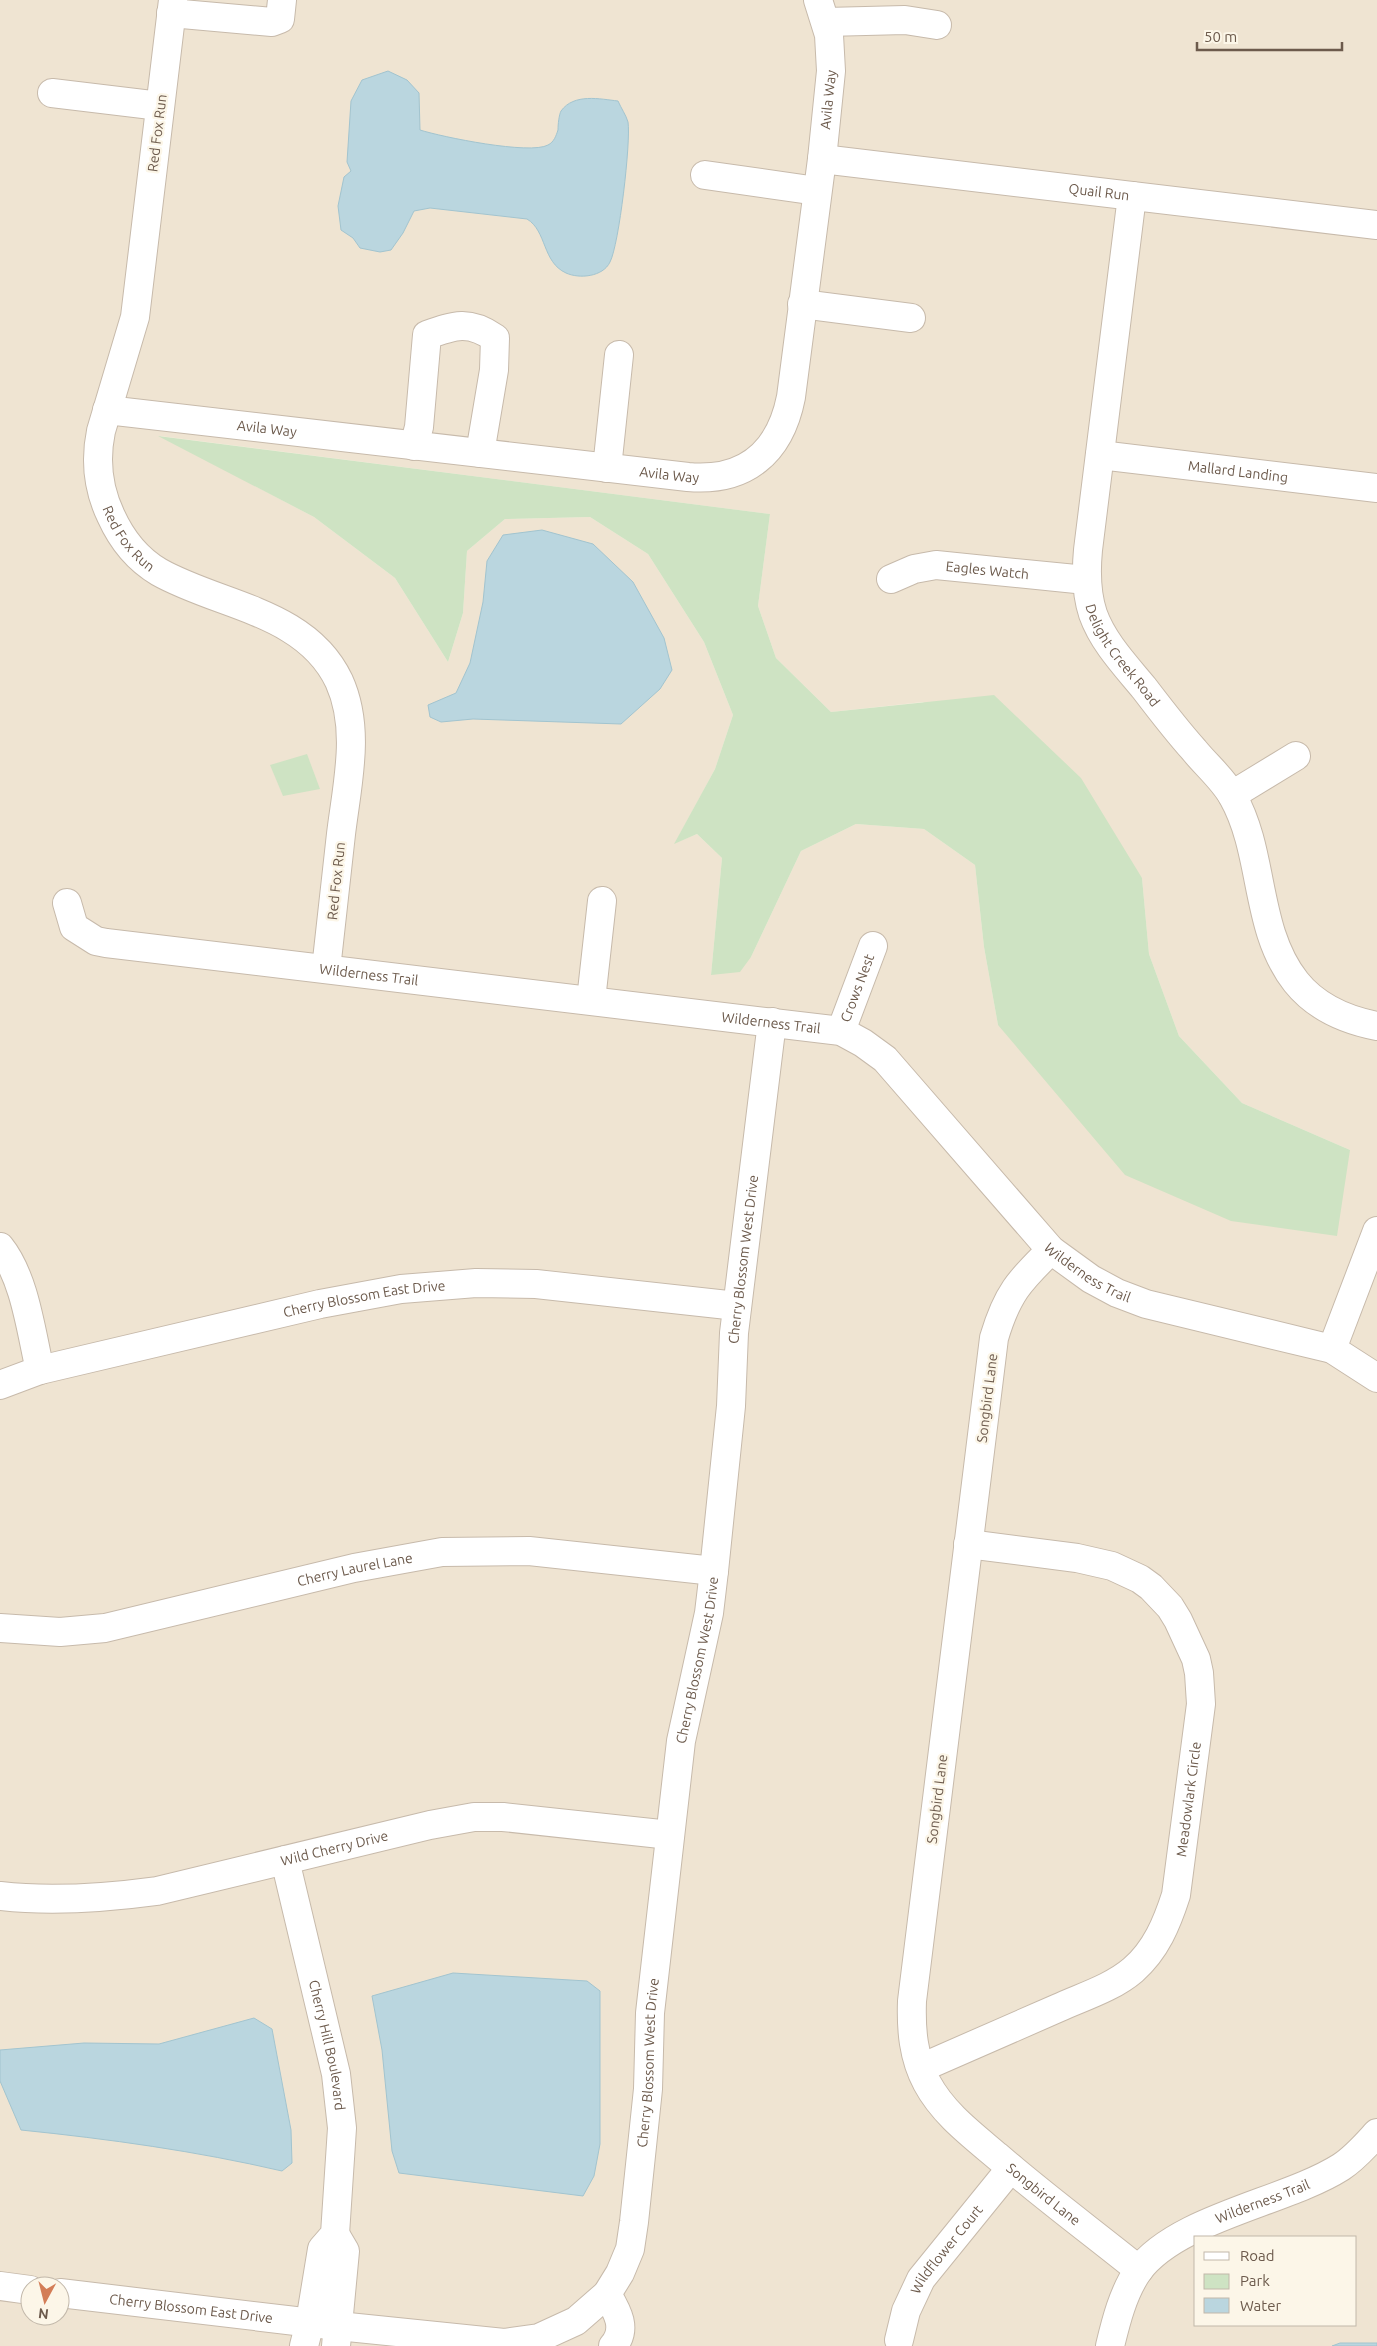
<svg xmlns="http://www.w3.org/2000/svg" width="1377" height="2346" viewBox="0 0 1377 2346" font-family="Ubuntu,sans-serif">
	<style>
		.residential { fill: #efe4d2; fill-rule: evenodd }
		.green { fill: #cee3c3 }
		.water { fill: #bad6df; stroke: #a2c4cf }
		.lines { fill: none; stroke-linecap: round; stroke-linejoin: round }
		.minor-casing { stroke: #c7baab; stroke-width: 30 }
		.minor { stroke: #fff; stroke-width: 28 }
		.labels { text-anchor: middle; stroke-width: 4.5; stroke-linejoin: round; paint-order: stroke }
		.street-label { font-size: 14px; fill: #6c5a4c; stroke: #fcf6e8 }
	</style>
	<rect width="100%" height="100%" fill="#f8f2e2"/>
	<!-- residential -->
	<path class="residential" d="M 0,0 L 1377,0 L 1377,2346 L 0,2346 ZM 160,436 L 770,514 L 758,606 L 776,658 L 831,712 L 923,702 L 1142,878 L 1149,954 L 1179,1036 L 1242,1103 L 1350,1150 L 998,1025 L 984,947 L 975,865 L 924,829 L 856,824 L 801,851 L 751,957 L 711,975 L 722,858 L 697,834 L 675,843 L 715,769 L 733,715 L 704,642 L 648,554 L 590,517 L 505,519 L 467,551 L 463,613 L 448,662 L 395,578 L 314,517 ZM 1196,2237 L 1356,2237 L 1356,2325 L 1196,2325 ZM 30,2286 L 60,2286 L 60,2316 L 30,2316 Z"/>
	<!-- green -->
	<g class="green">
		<path d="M 158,436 L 770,514 L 758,606 L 776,658 L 831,712 L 994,695 L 1081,778 L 1142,878 L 1149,954 L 1179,1036 L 1242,1103 L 1350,1150 L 1337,1236 L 1231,1221 L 1125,1175 L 998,1025 L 984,947 L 975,865 L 924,829 L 856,824 L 801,851 L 751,957 L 740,972 L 711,975 L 722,858 L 697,834 L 674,844 L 715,769 L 733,715 L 704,642 L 648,554 L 590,517 L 505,519 L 467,551 L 463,613 L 448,662 L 395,578 L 314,517 Z"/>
		<path d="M 307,754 L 320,789 L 283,796 L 270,765 Z"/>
	</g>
	<!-- water -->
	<g class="water">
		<path d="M 388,71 L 407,80 L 419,93 L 420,130 C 442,137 530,155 548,145 C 554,142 556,136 558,130 C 558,124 559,115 561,111 C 574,93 600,99 618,101 C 621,108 626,115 628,122 C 631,142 619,245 610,262 C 603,277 579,279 566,273 C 542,262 547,231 527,219 L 430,208 L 414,211 L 403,233 L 391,250 L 380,252 L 360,248 L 353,238 L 341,230 L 338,206 L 344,177 L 351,171 L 347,162 L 351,101 L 362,80 Z"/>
		<path d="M 542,530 L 593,544 L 633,582 L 664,638 L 672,670 L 660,689 L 621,724 L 473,719 L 441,722 L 430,717 L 428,705 L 456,693 L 470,663 L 483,602 L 487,561 L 503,535 Z"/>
		<path d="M 453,1973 L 587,1981 L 600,1991 L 600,2144 L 594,2176 L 583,2196 L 399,2173 L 392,2151 L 382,2050 L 372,1996 Z"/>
		<path d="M 254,2018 L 272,2029 L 291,2130 L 292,2163 L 282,2171 C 196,2151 109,2139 21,2130 L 0,2081 L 0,2050 L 84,2043 L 159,2044 Z"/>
		<path d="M 1340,2343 L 1377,2343 L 1377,2346 L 1332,2346 Z"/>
	</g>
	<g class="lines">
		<!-- minor casing -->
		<g class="minor-casing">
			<g id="minor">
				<path id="s1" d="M 173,0 L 135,317 L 101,431 C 95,460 98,489 111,516 C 121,538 137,559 159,572 C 219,606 306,611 339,681 C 361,729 347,784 341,834 C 336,879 331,924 326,969"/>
				<path d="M 171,13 L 272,22 L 280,19 L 282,0"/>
				<path d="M 826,22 L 905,20 L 937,25"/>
				<path d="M 52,93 L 160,106"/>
				<path id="s2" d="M 822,159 L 1377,225"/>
				<path d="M 705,175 L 817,191"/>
				<path id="s3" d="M 1132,196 L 1088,550 C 1086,571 1086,593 1093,614 C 1103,642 1125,665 1144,688 C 1160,709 1176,730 1194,750 C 1206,765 1224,780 1233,797 C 1265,854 1254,929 1296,982 C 1316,1007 1346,1020 1377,1026"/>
				<path d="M 802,304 L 911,318"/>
				<path id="s4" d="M 107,410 L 688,477 C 745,482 780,453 791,397 L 822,159 L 831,71 L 829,35 L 818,0"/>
				<path d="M 414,446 L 419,427 L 427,335 C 455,325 469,320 495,338 L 494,370 L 480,453"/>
				<path id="s5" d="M 1100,455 L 1377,488"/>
				<path d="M 607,468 L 619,355"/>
				<path id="s6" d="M 891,579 L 914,569 L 936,565 L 1086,580"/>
				<path d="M 1232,795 L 1296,756"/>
				<path id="s7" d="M 67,903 L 74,927 L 96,941 L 106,943 L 841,1031 L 863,1043 L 885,1059 L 1051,1250 L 1091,1279 L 1117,1293 L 1146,1304 L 1332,1349 L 1377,1378"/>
				<path d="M 591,1000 L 602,901"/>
				<path id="s8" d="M 841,1031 L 873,946"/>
				<path d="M 0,1247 C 25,1278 31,1332 40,1370"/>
				<path id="s9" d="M 1051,1250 C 1019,1281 1007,1294 994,1338 L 912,2001 C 911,2029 913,2057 927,2083 C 943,2113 971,2134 997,2156 C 1043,2196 1092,2232 1139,2270"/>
				<path d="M 1332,1349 L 1377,1231"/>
				<path id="s10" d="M 0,1385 L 40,1370 L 320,1304 L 401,1289 L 476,1283 L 536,1284 L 737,1306"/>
				<path id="s11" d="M 0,1628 L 60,1632 L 105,1628 L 354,1568 L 442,1552 L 529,1551 L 714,1571"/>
				<path id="s12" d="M 285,1860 L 336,2074 L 342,2128 L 335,2234 L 322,2249 L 310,2322 L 304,2346"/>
				<path id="s13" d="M 0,1896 C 52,1902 105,1898 157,1891 L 430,1825 L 474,1817 L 503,1817 L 670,1835"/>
				<path id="s14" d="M 921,2068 C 966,2048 1012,2028 1058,2008 C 1082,1997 1112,1988 1133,1970 C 1156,1950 1167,1923 1176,1895 L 1201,1704 L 1199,1673 L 1196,1659 L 1178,1620 L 1170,1607 L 1151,1587 L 1140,1579 L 1112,1566 L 1077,1558 L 968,1544"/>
				<path d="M 335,2234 L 345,2251 L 336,2346"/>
				<path d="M 0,2286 L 30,2290"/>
				<path id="s15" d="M 60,2293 L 338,2326 L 504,2343 L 539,2338 L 576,2321 L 607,2294 L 620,2273 L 630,2249 L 634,2222 L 648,2089 L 650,2013 L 681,1741 L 709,1613 L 714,1571 L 731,1406 L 734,1333 L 772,1022"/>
				<path d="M 607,2294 C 617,2311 628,2329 613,2346"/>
				<path id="s16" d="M 899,2340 L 906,2311 L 921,2279 L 1011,2168"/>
				<path id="s17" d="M 1110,2346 C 1116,2321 1123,2293 1138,2271 C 1177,2218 1286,2202 1341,2167 C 1355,2158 1366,2145 1377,2133"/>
			</g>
		</g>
		<!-- minor -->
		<use href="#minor" class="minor"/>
	</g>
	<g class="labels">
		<!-- street labels -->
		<g class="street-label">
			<text dy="5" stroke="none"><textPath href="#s4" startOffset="1030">Avila Way</textPath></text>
			<text transform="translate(157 133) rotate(-83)" y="5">Red Fox Run</text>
			<text dy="5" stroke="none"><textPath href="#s2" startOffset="279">Quail Run</textPath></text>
			<text dy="5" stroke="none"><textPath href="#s4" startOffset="161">Avila Way</textPath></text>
			<text dy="5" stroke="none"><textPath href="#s5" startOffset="139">Mallard Landing</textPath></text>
			<text dy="5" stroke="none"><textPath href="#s4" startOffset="566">Avila Way</textPath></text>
			<text dy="5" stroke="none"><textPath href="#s1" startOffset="554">Red Fox Run</textPath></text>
			<text dy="5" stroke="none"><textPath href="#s6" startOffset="99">Eagles Watch</textPath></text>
			<text dy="5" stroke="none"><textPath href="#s3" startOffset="472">Delight Creek Road</textPath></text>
			<text transform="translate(336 881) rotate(-84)" y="5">Red Fox Run</text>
			<text dy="5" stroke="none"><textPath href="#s7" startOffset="326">Wilderness Trail</textPath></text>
			<text dy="5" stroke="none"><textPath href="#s8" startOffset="46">Crows Nest</textPath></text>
			<text dy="5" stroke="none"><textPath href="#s7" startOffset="731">Wilderness Trail</textPath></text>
			<text dy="5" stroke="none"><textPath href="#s15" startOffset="1612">Cherry Blossom West Drive</textPath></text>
			<text dy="5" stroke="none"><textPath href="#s7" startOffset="1150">Wilderness Trail</textPath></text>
			<text dy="5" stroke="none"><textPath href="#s10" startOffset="375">Cherry Blossom East Drive</textPath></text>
			<text transform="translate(987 1398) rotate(-83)" y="5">Songbird Lane</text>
			<text dy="5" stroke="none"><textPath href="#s11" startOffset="362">Cherry Laurel Lane</textPath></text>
			<text dy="5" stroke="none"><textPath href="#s15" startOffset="1208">Cherry Blossom West Drive</textPath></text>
			<text transform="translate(937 1799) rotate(-83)" y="5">Songbird Lane</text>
			<text dy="5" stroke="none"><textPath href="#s14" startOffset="418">Meadowlark Circle</textPath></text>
			<text dy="5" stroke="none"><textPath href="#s13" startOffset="340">Wild Cherry Drive</textPath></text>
			<text dy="5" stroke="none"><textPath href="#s12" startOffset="190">Cherry Hill Boulevard</textPath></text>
			<text dy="5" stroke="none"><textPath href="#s15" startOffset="802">Cherry Blossom West Drive</textPath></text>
			<text dy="5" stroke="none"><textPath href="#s9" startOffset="1021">Songbird Lane</textPath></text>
			<text dy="5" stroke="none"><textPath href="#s17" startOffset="225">Wilderness Trail</textPath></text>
			<text dy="5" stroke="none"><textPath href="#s16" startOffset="104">Wildflower Court</textPath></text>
			<text dy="5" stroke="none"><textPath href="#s15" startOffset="132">Cherry Blossom East Drive</textPath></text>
		</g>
	</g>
	<!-- legend -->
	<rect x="1194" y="2236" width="162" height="90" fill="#fcf6e8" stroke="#c2b8aa"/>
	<rect x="1204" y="2252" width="25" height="8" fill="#ffffff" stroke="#c2b8aa"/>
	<text x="1240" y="2261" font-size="15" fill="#6c5a4c">Road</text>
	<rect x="1204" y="2274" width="25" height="15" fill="#cee3c3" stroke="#c2b8aa"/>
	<text x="1240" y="2286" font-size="15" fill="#6c5a4c">Park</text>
	<rect x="1204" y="2298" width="25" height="15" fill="#bad6df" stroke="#c2b8aa"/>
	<text x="1240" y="2311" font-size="15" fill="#6c5a4c">Water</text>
	<!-- north arrow -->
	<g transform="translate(45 2301) rotate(187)"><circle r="24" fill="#fcf6e8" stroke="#c2b8aa"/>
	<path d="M0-4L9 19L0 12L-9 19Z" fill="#d37d57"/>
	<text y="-8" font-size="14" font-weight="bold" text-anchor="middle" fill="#6c5a4c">N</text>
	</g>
	<!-- scale -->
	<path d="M1197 42v8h145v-8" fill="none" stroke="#6c5a4c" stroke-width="2.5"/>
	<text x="1204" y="42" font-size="15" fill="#6c5a4c" stroke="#fcf6e8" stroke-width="4" paint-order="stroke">50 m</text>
</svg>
